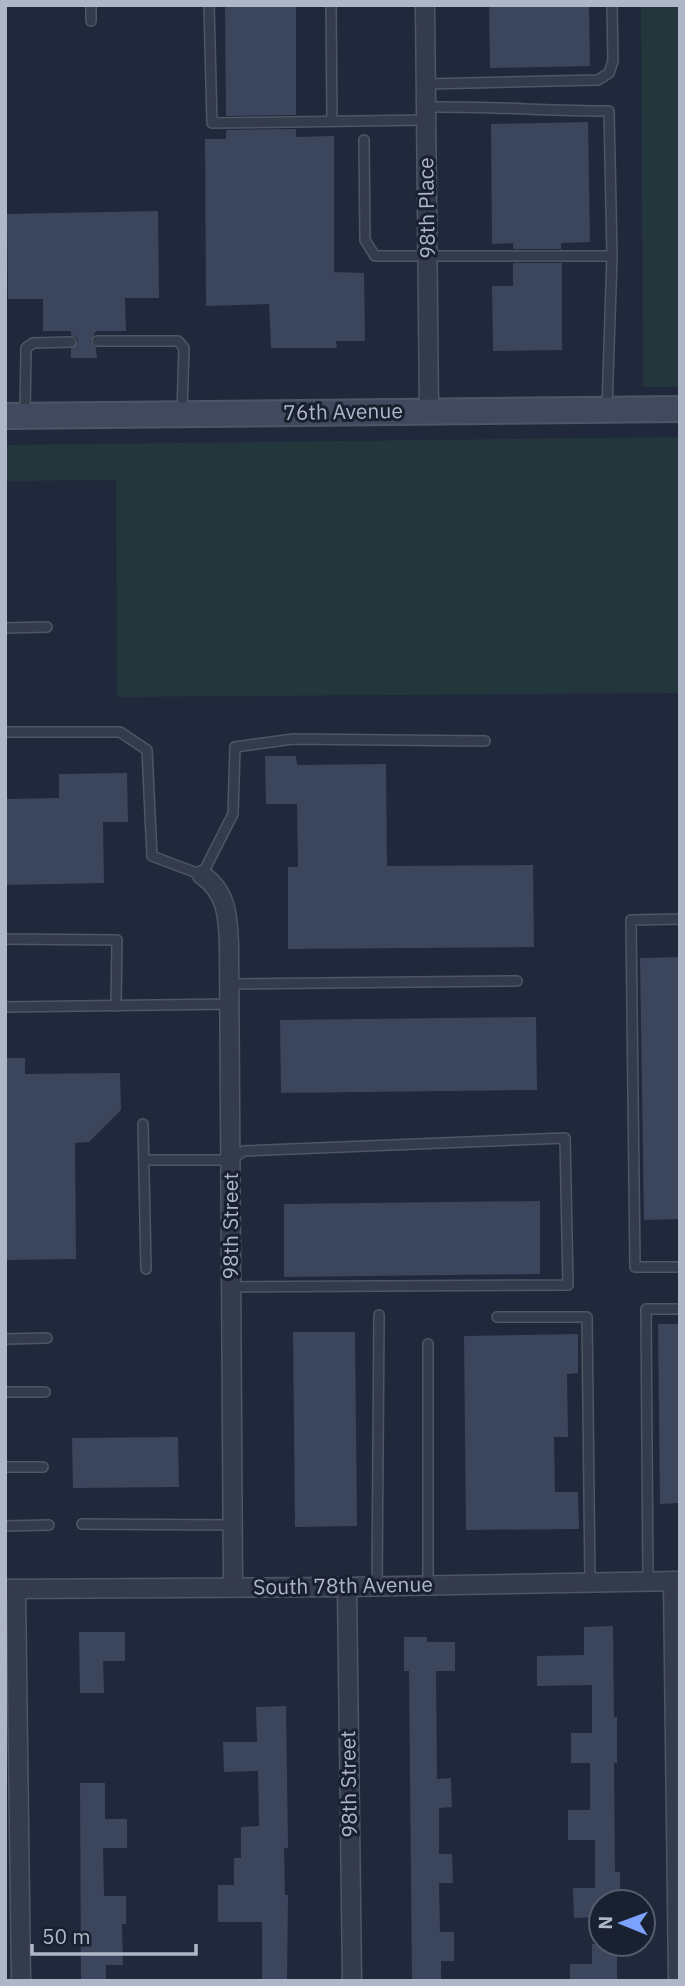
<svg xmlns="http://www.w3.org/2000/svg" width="685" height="1986" viewBox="0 0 685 1986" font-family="'IBM Plex Sans',sans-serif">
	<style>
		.green { fill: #22363c }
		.building { fill: #3b455c }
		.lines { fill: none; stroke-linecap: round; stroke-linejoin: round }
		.lane-casing { stroke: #4e5666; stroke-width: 12 }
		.street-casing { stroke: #4e5666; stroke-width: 21 }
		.secondary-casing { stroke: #4e5666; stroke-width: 28 }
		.lane { stroke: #343b4b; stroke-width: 9 }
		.street { stroke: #343b4b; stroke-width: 18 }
		.secondary { stroke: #41495f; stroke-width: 24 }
		.labels { text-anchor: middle; stroke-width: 6; stroke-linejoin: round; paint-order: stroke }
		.street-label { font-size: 21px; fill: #aeb6c8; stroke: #192030 }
	</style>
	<rect width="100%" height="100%" fill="#20293b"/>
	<!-- green -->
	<g class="green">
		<path d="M 641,5 L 680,5 L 680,387 L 643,387 Z"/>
		<path d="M 680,437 L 680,693 L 117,697 L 116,480 L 5,481 L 5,445 Z"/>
	</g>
	<!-- building -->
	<g class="building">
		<path d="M 225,5 L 296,5 L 296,115 L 226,116 Z"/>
		<path d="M 489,5 L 589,5 L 590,66 L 490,68 Z"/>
		<path d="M 588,122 L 590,242 L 561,243 L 561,249 L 513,249 L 513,243 L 492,244 L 491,124 Z"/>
		<path d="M 296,129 L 296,137 L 334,136 L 334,272 L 364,273 L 365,341 L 336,341 L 337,348 L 271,348 L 269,304 L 206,306 L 205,139 L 226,139 L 226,130 Z"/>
		<path d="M 158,211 L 159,298 L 125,298 L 126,331 L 96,331 L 90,342 L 96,348 L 97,358 L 71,358 L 71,349 L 78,342 L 77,338 L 71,335 L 71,331 L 43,331 L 43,299 L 8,299 L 7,214 Z"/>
		<path d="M 513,263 L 562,263 L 562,350 L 493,351 L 492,286 L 513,286 Z"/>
		<path d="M 265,756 L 296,756 L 297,765 L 386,764 L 387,866 L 533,865 L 534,947 L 288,949 L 288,867 L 298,867 L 297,804 L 266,804 Z"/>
		<path d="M 127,773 L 128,822 L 103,822 L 104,883 L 5,885 L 5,799 L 59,798 L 59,774 Z"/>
		<path d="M 680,957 L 680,1219 L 644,1220 L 640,958 Z"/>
		<path d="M 536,1017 L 537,1090 L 281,1093 L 280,1020 Z"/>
		<path d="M 5,1058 L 25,1058 L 25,1074 L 120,1073 L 121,1110 L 89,1142 L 75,1143 L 76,1259 L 5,1260 Z"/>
		<path d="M 540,1201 L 540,1274 L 284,1277 L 284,1204 Z"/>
		<path d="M 658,1324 L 680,1324 L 680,1503 L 660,1504 Z"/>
		<path d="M 293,1332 L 355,1332 L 357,1526 L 295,1527 Z"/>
		<path d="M 578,1334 L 578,1373 L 567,1374 L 568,1437 L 554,1437 L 555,1492 L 578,1492 L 579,1529 L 466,1530 L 464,1336 Z"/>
		<path d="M 178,1437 L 179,1487 L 73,1488 L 72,1438 Z"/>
		<path d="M 613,1626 L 614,1717 L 617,1717 L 617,1763 L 614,1763 L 615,1872 L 620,1872 L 620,1902 L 601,1902 L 601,1917 L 574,1918 L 573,1888 L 595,1888 L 595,1840 L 568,1840 L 568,1810 L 590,1810 L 590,1763 L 571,1763 L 571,1733 L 592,1733 L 592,1685 L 537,1686 L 537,1656 L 584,1655 L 584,1627 Z"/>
		<path d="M 79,1632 L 125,1632 L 125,1661 L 103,1661 L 104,1693 L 80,1693 Z"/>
		<path d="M 404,1637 L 427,1637 L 427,1642 L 455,1642 L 455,1671 L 436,1671 L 437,1779 L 451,1778 L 452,1807 L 439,1808 L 439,1854 L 452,1854 L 453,1883 L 439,1883 L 440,1932 L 454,1932 L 454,1961 L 441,1961 L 441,1981 L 412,1981 L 409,1671 L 404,1671 Z"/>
		<path d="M 286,1706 L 288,1848 L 284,1848 L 285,1895 L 288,1895 L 287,1981 L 262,1981 L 262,1922 L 218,1922 L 218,1885 L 234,1885 L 234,1858 L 241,1858 L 241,1827 L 259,1826 L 258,1771 L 224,1772 L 223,1742 L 257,1742 L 256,1707 Z"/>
		<path d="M 80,1783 L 105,1783 L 105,1819 L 127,1819 L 127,1848 L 103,1848 L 104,1896 L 126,1896 L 126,1924 L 122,1924 L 123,1965 L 106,1965 L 106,1981 L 81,1981 Z"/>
		<path d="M 592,1944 L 617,1944 L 617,1981 L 570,1981 L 570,1964 L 592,1964 Z"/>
	</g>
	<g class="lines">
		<!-- lane casing -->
		<g class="lane-casing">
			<g id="lane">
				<path d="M 91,5 L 91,21"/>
				<path d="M 209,5 L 212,123 L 426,120"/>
				<path d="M 331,5 L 332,121"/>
				<path d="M 426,84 L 598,80 L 609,73 L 613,61 L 612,5"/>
				<path d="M 426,107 C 487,106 548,111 609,111 L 612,256 L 607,408"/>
				<path d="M 364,140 L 365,240 L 375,256 L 612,256"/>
				<path d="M 97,341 L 178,341 L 184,348 L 182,412"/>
				<path d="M 25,415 L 26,348 L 33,343 L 71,342"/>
				<path d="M 5,628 L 47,627"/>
				<path d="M 5,732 L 120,732 L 147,750 L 152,856 L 202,875 L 233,814 L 235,747 L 293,739 L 485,741"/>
				<path d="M 680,919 L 631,920 L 635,1267 L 680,1267"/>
				<path d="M 5,939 L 117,940 L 116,1006"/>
				<path d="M 229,984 L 517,981"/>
				<path d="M 5,1007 L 229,1004"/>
				<path d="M 143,1124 L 146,1269"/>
				<path d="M 144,1160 L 230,1160 L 244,1151 L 565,1138 L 568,1285 L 231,1287"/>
				<path d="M 497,1317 L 587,1317 L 590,1582"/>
				<path d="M 5,1339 L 47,1338"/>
				<path d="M 428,1344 L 428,1586"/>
				<path d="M 5,1392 L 45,1392"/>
				<path d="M 5,1467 L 43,1467"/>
				<path d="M 82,1524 L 232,1525"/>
				<path d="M 5,1526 L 49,1525"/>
				<path d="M 648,1581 L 646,1309 L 680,1309"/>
				<path d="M 377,1587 L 379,1315"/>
			</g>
		</g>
		<!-- street casing -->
		<g class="street-casing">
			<g id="street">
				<path d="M 425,5 L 429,411"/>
				<path d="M 202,875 C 227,892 228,917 229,945 L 233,1587"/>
				<path d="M 673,1581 L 678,1981"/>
				<path d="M 347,1587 L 352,1981"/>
				<path d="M 5,1589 L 347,1587 L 680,1581"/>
				<path d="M 16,1589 L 21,1981"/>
			</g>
		</g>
		<!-- secondary casing -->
		<g class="secondary-casing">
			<path id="secondary" d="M 5,416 L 680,409"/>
		</g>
		<!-- lane -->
		<use href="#lane" class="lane"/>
		<!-- street -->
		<use href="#street" class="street"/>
		<!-- secondary -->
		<use href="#secondary" class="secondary"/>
	</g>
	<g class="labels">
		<!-- street labels -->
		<g class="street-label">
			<text transform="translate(427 208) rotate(-91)" y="7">98th Place</text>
			<text transform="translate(343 412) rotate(-1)" y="7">76th Avenue</text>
			<text transform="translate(231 1226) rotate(-90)" y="7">98th Street</text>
			<text transform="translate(343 1586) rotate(-1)" y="7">South 78th Avenue</text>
			<text transform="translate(349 1784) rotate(-91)" y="7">98th Street</text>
		</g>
	</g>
	<!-- border -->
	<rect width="685" height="1986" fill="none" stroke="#aeb6c8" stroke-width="14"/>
	<!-- north arrow -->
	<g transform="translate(622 1923) rotate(271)"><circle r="33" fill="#192030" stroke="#555c6d" stroke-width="2"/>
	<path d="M0-5L12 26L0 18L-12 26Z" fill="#7ca2ff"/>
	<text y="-10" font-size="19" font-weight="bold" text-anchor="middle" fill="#aeb6c8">N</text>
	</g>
	<!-- scale -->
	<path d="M32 1944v10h164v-10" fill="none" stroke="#aeb6c8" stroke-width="3.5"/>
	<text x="42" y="1944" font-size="21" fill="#aeb6c8" stroke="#192030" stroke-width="5" paint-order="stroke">50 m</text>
</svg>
